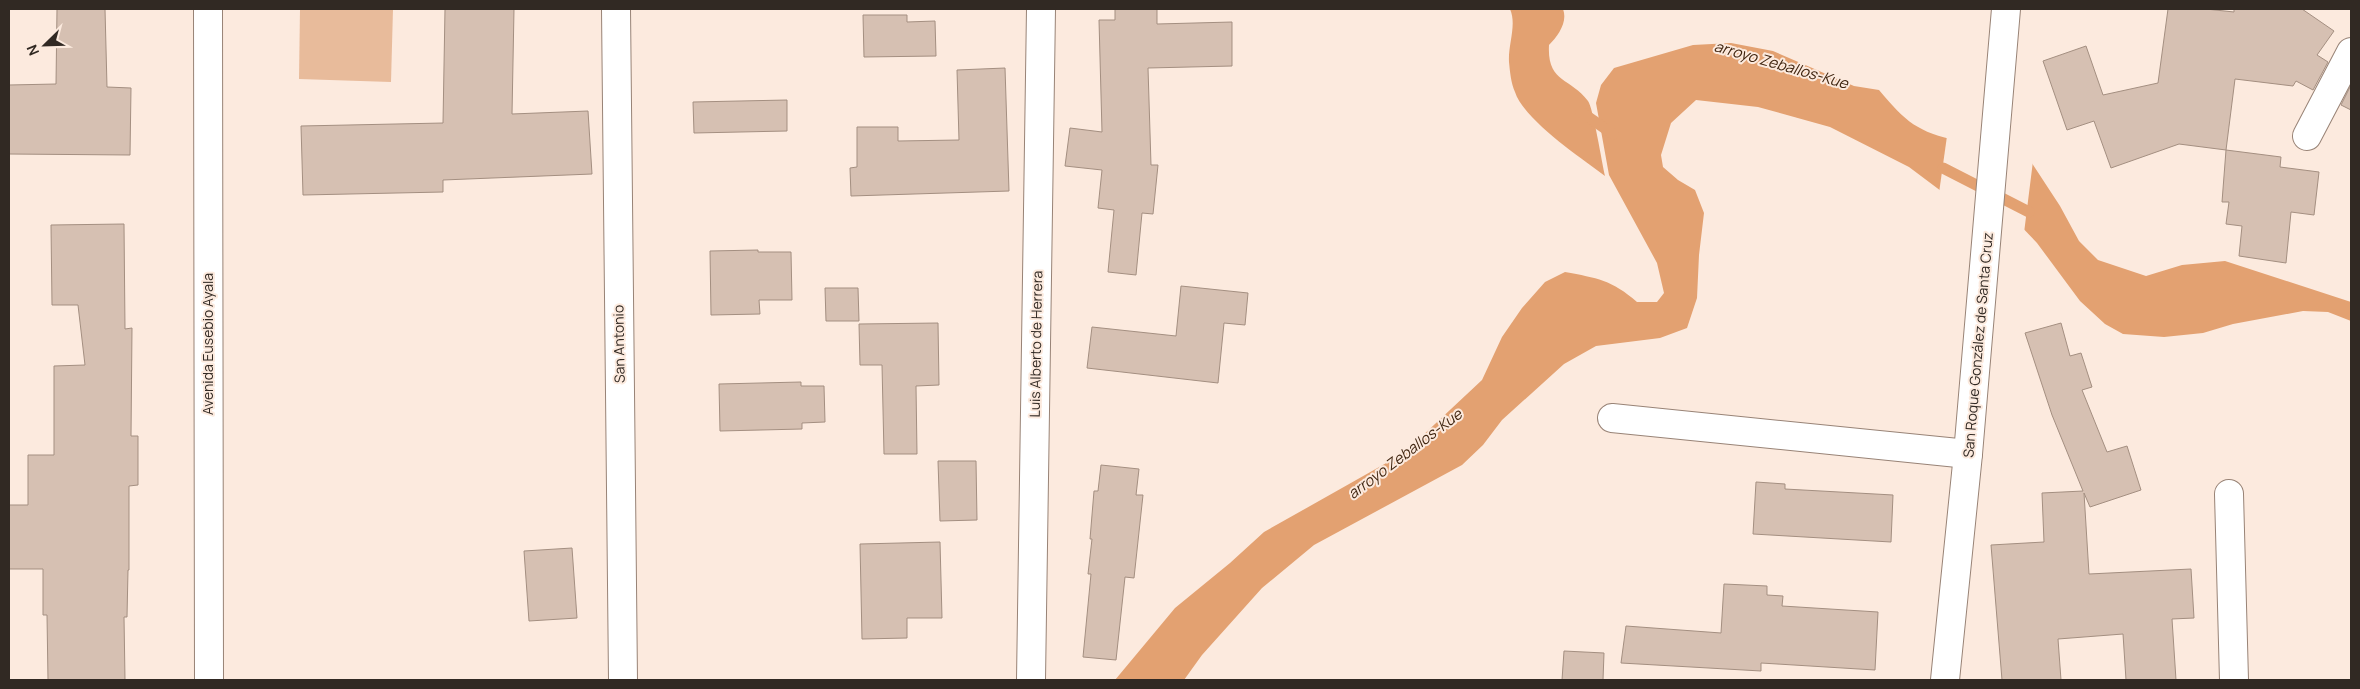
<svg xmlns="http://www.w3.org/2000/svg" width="2360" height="689" viewBox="0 0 2360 689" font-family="Manrope,sans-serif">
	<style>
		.green { fill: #e8bb9b }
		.water { fill: #e3a171 }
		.pier { fill: #fceade }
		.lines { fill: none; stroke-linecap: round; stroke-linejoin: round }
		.stream { stroke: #e3a171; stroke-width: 11 }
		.building { fill: #d6c0b2; stroke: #a48f81 }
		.street-casing { stroke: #988376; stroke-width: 30 }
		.secondary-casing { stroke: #988376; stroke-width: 30 }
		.street { stroke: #fff; stroke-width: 28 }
		.secondary { stroke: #fff; stroke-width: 28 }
		.labels { text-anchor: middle; stroke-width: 4; stroke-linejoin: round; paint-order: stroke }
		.street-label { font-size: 14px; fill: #312923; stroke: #fceade }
		.water-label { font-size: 15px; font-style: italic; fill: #402510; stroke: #fceade }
	</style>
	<rect width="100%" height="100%" fill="#fceade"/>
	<!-- green -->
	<path class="green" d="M 300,9 L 393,9 L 391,82 L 299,79 Z"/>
	<!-- water -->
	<g class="water">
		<path d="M 1510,9 L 1563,9 C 1568,22 1558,36 1549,45 C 1547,83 1570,77 1588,101 C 1593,107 1602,163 1605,176 C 1581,158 1524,120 1515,92 C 1511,83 1510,72 1509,62 C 1508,44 1517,25 1510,9 Z"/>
		<path d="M 1731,43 L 1773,51 L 1854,86 L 1879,90 C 1906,122 1917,132 1959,141 L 1953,200 L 1909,167 L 1830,127 L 1758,107 L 1696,100 L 1671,123 L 1661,155 L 1663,167 L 1678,180 L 1695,190 L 1704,213 L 1699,255 L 1697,298 L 1687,328 L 1660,338 L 1596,346 L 1564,364 L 1502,420 L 1483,445 L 1462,465 L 1314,545 L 1262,588 L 1202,655 L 1184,680 L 1115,680 L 1175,608 L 1230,563 L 1264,532 L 1404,453 L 1482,380 L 1502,337 L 1522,308 L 1545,282 L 1565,272 C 1597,278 1612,280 1637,302 L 1657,302 L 1664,293 L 1657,263 L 1609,175 L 1596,103 L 1601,85 L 1614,68 L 1693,45 Z"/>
		<path d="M 2022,148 L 2060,206 L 2079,241 L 2098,260 L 2146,276 L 2182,265 L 2225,261 L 2351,302 L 2351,321 L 2328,312 L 2303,311 L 2233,324 L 2203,333 L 2164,337 L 2123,334 L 2105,324 L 2080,301 L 2037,243 L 2015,220 Z"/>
	</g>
	<!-- pier -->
	<g class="pier">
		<path d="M 1947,136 L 1961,141 L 1955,201 L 1953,203 L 1939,193 Z"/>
		<path d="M 2020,146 L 2024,146 L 2033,161 L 2024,233 L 2012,220 Z"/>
	</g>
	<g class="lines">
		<!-- stream -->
		<g class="stream">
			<path d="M 1581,112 L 1613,134"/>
			<path d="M 1943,168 L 2029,212"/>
		</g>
	</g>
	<!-- building -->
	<g class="building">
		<path d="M 57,9 L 105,9 L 107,87 L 131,88 L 130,155 L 9,154 L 9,85 L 56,84 Z"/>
		<path d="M 445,9 L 514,9 L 512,114 L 588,111 L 592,174 L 443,180 L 443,192 L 303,195 L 301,126 L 443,123 Z"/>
		<path d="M 1115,9 L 1157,9 L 1157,24 L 1232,22 L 1232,66 L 1148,68 L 1151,165 L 1158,165 L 1153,214 L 1142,213 L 1136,275 L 1108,272 L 1114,210 L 1098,208 L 1102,170 L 1065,166 L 1070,128 L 1102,132 L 1099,20 L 1115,20 Z"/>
		<path d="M 2168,9 L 2206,9 L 2234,12 L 2234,9 L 2302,9 L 2334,31 L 2317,55 L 2328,62 L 2313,90 L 2296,81 L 2293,86 L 2235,79 L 2226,150 L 2179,144 L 2111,168 L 2094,121 L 2067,130 L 2043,61 L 2086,46 L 2103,95 L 2158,83 Z"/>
		<path d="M 863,15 L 907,15 L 907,22 L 935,21 L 936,56 L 864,57 Z"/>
		<path d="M 1005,68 L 1009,191 L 851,196 L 850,168 L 857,167 L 857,127 L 898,127 L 898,141 L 959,140 L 957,70 Z"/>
		<path d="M 2351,85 L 2351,110 L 2341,105 Z"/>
		<path d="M 787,100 L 787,131 L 694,133 L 693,102 Z"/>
		<path d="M 2226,150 L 2281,157 L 2280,167 L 2319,172 L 2314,215 L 2291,212 L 2286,263 L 2239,256 L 2242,226 L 2226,224 L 2229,202 L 2222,202 Z"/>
		<path d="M 124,224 L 125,329 L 132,328 L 131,436 L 138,436 L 138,485 L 129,486 L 129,570 L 128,570 L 127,617 L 124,617 L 125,680 L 48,680 L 47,615 L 43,615 L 43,569 L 9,569 L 9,505 L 28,505 L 28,455 L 54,455 L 54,366 L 85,365 L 78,305 L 52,305 L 51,225 Z"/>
		<path d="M 758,250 L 758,252 L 791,252 L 792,300 L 759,300 L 760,314 L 711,315 L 710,251 Z"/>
		<path d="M 1181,286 L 1248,293 L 1245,325 L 1224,323 L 1218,383 L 1087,368 L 1092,327 L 1176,336 Z"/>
		<path d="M 825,288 L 858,288 L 859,321 L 826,321 Z"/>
		<path d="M 938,323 L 939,385 L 916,386 L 917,454 L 884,454 L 882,365 L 860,365 L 859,324 Z"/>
		<path d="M 2061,323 L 2070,356 L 2081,353 L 2092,387 L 2082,390 L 2107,452 L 2127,446 L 2141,490 L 2090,507 L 2084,493 L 2089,574 L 2191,569 L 2194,618 L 2172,619 L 2176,680 L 2126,680 L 2123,634 L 2058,639 L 2061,680 L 2002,680 L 1991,545 L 2044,542 L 2042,493 L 2083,491 L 2052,415 L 2025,333 Z"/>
		<path d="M 801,382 L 801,386 L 824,386 L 825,422 L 802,423 L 802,429 L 720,431 L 719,384 Z"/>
		<path d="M 938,461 L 976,461 L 977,520 L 940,521 Z"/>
		<path d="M 1101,465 L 1139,469 L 1136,495 L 1143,495 L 1134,578 L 1125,577 L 1116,660 L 1083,657 L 1091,574 L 1088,574 L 1092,539 L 1090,539 L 1094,491 L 1098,491 Z"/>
		<path d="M 1756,482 L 1785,484 L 1785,489 L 1893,495 L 1891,542 L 1753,534 Z"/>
		<path d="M 940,542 L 942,618 L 907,618 L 907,638 L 862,639 L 860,544 Z"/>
		<path d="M 572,548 L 577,618 L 529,621 L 524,551 Z"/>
		<path d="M 1724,584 L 1767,586 L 1767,595 L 1783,596 L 1782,606 L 1878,612 L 1875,670 L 1761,663 L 1761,671 L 1621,663 L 1626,626 L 1721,633 Z"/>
		<path d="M 1564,651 L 1604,653 L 1603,680 L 1562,680 Z"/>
	</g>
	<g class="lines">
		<!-- street casing -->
		<g class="street-casing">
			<g id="street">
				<path d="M 616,9 L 623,680"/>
				<path d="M 2307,136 L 2351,52"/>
				<path d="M 1612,418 L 1968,454"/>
				<path d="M 2229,494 L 2234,680"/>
				<path d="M 1031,680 L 1041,9"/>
				<path d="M 1945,680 L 1968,454 L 2006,9"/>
			</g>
		</g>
		<!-- secondary casing -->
		<g class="secondary-casing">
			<path id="secondary" d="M 208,9 L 209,680"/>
		</g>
		<!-- street -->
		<use href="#street" class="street"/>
		<!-- secondary -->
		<use href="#secondary" class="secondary"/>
	</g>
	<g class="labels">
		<!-- street labels -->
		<g class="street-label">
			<text transform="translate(208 344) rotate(-90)" y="5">Avenida Eusebio Ayala</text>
			<text transform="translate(619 344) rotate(-91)" y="5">San Antonio</text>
			<text transform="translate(1036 344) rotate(-89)" y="5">Luis Alberto de Herrera</text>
			<text transform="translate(1978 345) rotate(-85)" y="5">San Roque González de Santa Cruz</text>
		</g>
		<!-- water labels -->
		<g class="water-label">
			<text transform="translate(1781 65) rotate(16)" y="5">arroyo Zeballos-Kue</text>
			<text transform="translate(1405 454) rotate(-37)" y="5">arroyo Zeballos-Kue</text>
		</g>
	</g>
	<!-- border -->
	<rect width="2360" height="689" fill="none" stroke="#312923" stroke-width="20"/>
	<!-- north arrow -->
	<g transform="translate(45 45) rotate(247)" stroke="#fceade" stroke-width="4" paint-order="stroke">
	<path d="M0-4L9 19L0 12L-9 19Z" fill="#312923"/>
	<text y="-8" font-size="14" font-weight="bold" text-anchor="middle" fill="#312923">N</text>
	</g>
</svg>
